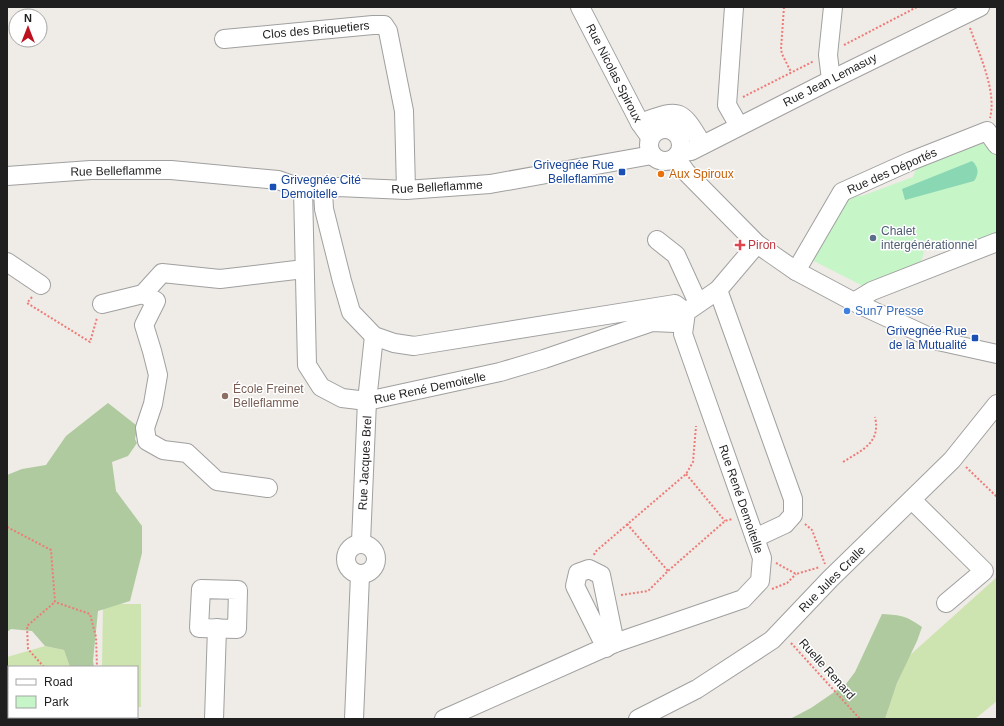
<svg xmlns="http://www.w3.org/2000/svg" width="1004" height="726" viewBox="0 0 1004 726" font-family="Helvetica,sans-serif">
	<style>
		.grass { fill: #cee4b0 }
		.forest { fill: #aeca9e }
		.park { fill: #c6f5c7 }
		.pitch { fill: #8ad7b4 }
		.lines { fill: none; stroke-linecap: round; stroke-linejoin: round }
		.minor-casing { stroke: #a0a0a0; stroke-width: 20 }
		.path { stroke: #ee7b77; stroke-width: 2; stroke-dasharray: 2 2; stroke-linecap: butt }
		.minor { stroke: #fff; stroke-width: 18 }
		.transit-dot { fill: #1a4fb4; stroke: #fff; stroke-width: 1.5 }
		.food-dot { fill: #e8710a; stroke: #fff; stroke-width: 1.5 }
		.service-dot { fill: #5c6f8a; stroke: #fff; stroke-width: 1.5 }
		.health-dot { fill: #e0444e; stroke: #fff; stroke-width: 1.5 }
		.shop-dot { fill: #3f7fe0; stroke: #fff; stroke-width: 1.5 }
		.education-dot { fill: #8d6e63; stroke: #fff; stroke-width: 1.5 }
		.labels { text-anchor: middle; stroke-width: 3; stroke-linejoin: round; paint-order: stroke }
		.street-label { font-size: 12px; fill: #1f1f1f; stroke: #fff }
		.transit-label { font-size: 12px; fill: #164399; stroke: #fff; text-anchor: end }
		.food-label { font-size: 12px; fill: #c56008; stroke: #fff; text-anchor: start }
		.service-label { font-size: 12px; fill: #4e5e75; stroke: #fff; text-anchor: start }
		.health-label { font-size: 12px; fill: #be3a42; stroke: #fff; text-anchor: start }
		.shop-label { font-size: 12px; fill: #366cbe; stroke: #fff; text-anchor: start }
		.education-label { font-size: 12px; fill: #785e54; stroke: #fff; text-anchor: start }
	</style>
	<rect width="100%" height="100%" fill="#efebe6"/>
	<!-- grass -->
	<g class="grass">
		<path d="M 997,577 L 997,701 L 975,719 L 885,719 L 897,683 L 909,656 Z"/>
		<path d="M 103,604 L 141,604 L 141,707 L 137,707 L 137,667 L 102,667 Z"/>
		<path d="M 45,646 L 64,650 L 70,667 L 9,667 L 9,717 L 76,717 L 76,719 L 7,719 L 7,657 Z"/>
	</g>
	<!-- forest -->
	<g class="forest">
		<path d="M 108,403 L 141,429 L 136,434 L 135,439 L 137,443 L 128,456 L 112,462 L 116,491 L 142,526 L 142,553 L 130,601 L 98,611 L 93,661 L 94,667 L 70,667 L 64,650 L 45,646 L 32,631 L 11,629 L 7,632 L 7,475 L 22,469 L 46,465 L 66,436 Z"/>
		<path d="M 882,614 C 902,615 906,616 922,627 L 917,641 L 897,683 L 885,719 L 790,719 L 811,708 L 846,684 L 855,672 Z"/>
	</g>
	<!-- park -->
	<path class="park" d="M 985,141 L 997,152 L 997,236 L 968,247 L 951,240 L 924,251 L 920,267 L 865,287 L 812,260 L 847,195 L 862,196 L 913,177 L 918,163 Z"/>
	<!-- pitch -->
	<path class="pitch" d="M 972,161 C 979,167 979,174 974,181 L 905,200 L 902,189 Z"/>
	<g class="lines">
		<!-- minor casing -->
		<g class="minor-casing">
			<g id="minor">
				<path d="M 580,7 L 640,123 L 650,137"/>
				<path d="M 734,7 L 727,105 L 739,126"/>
				<path d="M 224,39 L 373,25 L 384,25 L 388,31 L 404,111 L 406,190"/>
				<path d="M 831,80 L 828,55 L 833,7"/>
				<path d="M 640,123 C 680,109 680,107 702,144"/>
				<circle cx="665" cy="145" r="16"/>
				<path d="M 681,152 L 691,151 L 831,80 L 980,7"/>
				<path d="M 676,158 L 686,172 L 757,244 L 796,271 L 854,302 L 938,341 L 997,354"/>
				<path d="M 7,176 L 91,170 L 171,170 L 278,180 L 303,189 L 323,191 L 338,187 L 406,190 L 490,184 L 652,155"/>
				<path d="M 303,189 L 307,365 L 321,387 L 342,398 L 367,401 L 500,372 L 544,359 L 652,322 L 675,323 L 686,312 L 675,304 L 414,346 L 394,343 L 374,336 L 351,312 L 342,281 L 324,209 L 323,191"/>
				<path d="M 657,240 L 676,255 L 698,303"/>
				<path d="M 7,262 L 41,285"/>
				<path d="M 796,271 L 842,192 L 911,161 L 987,131 L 997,145"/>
				<path d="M 718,290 L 793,499 L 793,515 L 785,524 L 755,538"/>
				<path d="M 143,294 L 156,301 L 144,325 L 152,351 L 158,375 L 153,404 L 145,428 L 147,441 L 163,450 L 187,453 L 217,481 L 268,488"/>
				<path d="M 854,302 L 872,291 L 997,242"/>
				<path d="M 102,304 L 143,294 L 162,273 L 220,279 L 304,269"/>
				<path d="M 912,500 L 984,571 L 946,603"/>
				<path d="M 361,542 L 367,401 L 374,336"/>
				<circle cx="361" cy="559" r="15"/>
				<path d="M 201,589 L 238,590 L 237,629 L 199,628 Z"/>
				<path d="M 606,648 L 575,586 L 578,573 L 589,569 L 601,575 L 615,643"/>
				<path d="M 214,719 L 217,628"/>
				<path d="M 354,719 L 360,575"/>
				<path d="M 444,719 L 615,643 L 743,599 L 760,581 L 762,558 L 683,334 L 686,312 L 718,290 L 757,244"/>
				<path d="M 638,719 L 697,689 L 772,640 L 830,579 L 952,460 L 997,404"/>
			</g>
		</g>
		<!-- path -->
		<g class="path">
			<path d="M 784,7 L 781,49 L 782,54 L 791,72"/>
			<path d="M 970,28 C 979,54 997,91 990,118"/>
			<path d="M 844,45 L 917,7"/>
			<path d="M 743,97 L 814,61"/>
			<path d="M 32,297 L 27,303 L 90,342 L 97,318"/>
			<path d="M 843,462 C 862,450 881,443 875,417"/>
			<path d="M 966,467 L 997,497"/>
			<path d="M 686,474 L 725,521"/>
			<path d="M 627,524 L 668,571"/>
			<path d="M 805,524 L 812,530 L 825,564"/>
			<path d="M 7,527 L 51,550 L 55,602 L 90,614 L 96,637 L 97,667"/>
			<path d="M 594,555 L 595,552 L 686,474 L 693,462 L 696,426"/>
			<path d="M 776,563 L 796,574 L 820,567"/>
			<path d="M 772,589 L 787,583 L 796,574"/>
			<path d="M 621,595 L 648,591 L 668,571 L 725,521 L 732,519"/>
			<path d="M 791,643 L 860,719"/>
			<path d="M 44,667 L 28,649 L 27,626 L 55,602"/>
			<path d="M 62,717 L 62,719"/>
			<path d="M 111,717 L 115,719"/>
		</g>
		<!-- minor -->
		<use href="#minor" class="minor"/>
	</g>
	<!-- markers -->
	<g class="transit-dot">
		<rect x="618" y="168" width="8" height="8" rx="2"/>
		<rect x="269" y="183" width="8" height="8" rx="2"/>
		<rect x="971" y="334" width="8" height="8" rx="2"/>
	</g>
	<circle class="food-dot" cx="661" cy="174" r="4"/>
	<circle class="service-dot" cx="873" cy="238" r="4"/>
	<path class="health-dot" d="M738 239h4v4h4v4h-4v4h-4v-4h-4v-4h4z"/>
	<circle class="shop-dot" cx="847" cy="311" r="4"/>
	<circle class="education-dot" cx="225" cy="396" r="4"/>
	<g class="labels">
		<!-- street labels -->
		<g class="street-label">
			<text transform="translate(316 30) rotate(-5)" y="4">Clos des Briquetiers</text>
			<text transform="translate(614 73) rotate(63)" y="4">Rue Nicolas Spiroux</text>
			<text transform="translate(830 80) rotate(-27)" y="4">Rue Jean Lemasuy</text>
			<text transform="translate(116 171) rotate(-1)" y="4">Rue Belleflamme</text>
			<text transform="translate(892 171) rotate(-24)" y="4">Rue des Déportés</text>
			<text transform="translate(437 187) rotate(-3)" y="4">Rue Belleflamme</text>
			<text transform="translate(430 388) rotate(-12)" y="4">Rue René Demoitelle</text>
			<text transform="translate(365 463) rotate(-87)" y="4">Rue Jacques Brel</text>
			<text transform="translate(741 499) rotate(71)" y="4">Rue René Demoitelle</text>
			<text transform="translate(832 579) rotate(-45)" y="4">Rue Jules Cralle</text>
			<text transform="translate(827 669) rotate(48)" y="4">Ruelle Renard</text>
		</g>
		<!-- transit labels -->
		<g class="transit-label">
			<text x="614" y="169">Grivegnée Rue<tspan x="614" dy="14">Belleflamme</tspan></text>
			<text x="281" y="184" text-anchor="start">Grivegnée Cité<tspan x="281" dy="14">Demoitelle</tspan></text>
			<text x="967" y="335">Grivegnée Rue<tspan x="967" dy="14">de la Mutualité</tspan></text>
		</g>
		<!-- food labels -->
		<g class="food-label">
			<text x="669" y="178">Aux Spiroux</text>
		</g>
		<!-- service labels -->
		<g class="service-label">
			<text x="881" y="235">Chalet<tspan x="881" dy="14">intergénérationnel</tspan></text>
		</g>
		<!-- health labels -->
		<g class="health-label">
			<text x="748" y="249">Piron</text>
		</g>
		<!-- shop labels -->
		<g class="shop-label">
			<text x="855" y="315">Sun7 Presse</text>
		</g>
		<!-- education labels -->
		<g class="education-label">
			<text x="233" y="393">École Freinet<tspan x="233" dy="14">Belleflamme</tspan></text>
		</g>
	</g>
	<!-- border -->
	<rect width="1004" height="726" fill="none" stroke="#1f1f1f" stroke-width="16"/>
	<!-- legend -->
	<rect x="8" y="666" width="130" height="52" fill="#ffffff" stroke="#a5a5a5"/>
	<rect x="16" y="679" width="20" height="6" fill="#ffffff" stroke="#a5a5a5"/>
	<text x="44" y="686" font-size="12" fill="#1f1f1f">Road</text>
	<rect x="16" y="696" width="20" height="12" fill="#c6f5c7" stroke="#a5a5a5"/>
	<text x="44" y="706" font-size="12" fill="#1f1f1f">Park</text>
	<!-- north arrow -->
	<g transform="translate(28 28)"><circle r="19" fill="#ffffff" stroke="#a5a5a5"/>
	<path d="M0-3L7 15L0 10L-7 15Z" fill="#bc111e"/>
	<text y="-6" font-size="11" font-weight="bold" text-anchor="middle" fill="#1f1f1f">N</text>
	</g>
</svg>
